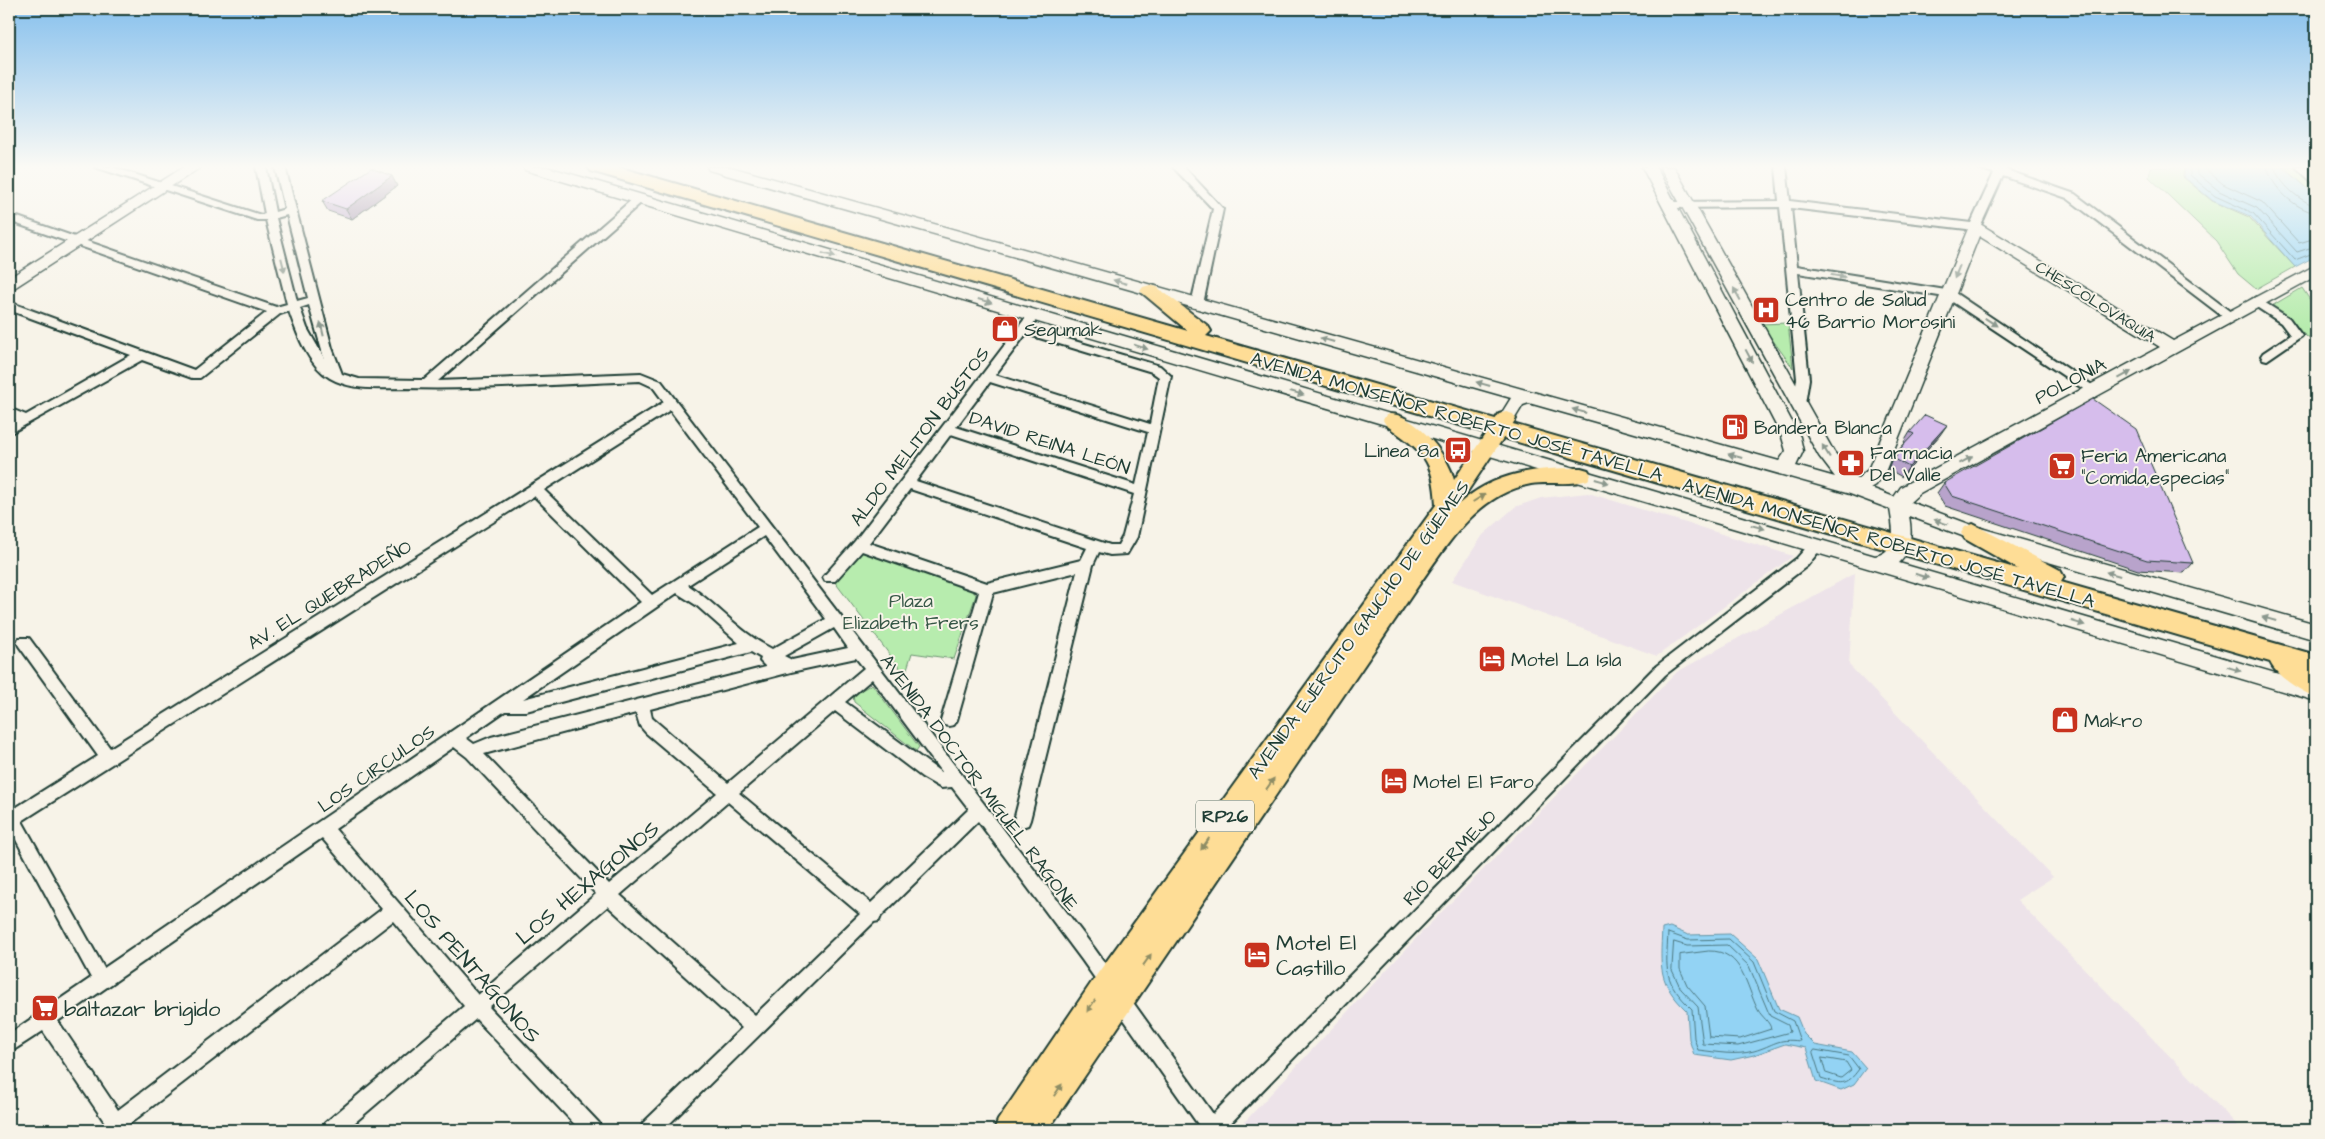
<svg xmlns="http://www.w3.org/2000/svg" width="2325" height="1139" viewBox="0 0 2325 1139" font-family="'Architects Daughter',sans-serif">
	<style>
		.built { fill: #ede3e9 }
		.green { fill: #b7ecae; stroke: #6b9471 }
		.water { fill: #93d3f4; stroke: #6597a7 }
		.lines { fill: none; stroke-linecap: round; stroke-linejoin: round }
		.shore { stroke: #4d7981; stroke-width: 1 }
		.street-casing { stroke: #1f3d34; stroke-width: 4 }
		.secondary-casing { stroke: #1f3d34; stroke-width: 3 }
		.primary-casing { stroke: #1f3d34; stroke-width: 4 }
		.highway-casing { stroke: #1f3d34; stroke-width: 4 }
		.street { fill: #f7f3e8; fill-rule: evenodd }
		.secondary { fill: #f7f3e8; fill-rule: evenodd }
		.primary { fill: #fedd96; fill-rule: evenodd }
		.highway { fill: #fedd96; fill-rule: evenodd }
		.wall { fill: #b8a3cb; stroke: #1f3d34 }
		.shaded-wall { fill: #9684a5; stroke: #1f3d34 }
		.building { fill: #d6bdec; stroke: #1f3d34 }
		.oneway { fill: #8b988e }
		.oneway2 { fill: #8e8d65 }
		.labels { text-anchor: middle; stroke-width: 4; stroke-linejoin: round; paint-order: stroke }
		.far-street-label { font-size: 16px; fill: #1f3d34; stroke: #f7f3e8 }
		.shield { fill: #f7f3e8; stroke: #60746a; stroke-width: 1 }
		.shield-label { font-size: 18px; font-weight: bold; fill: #1f3d34 }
		.poi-label { font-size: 19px; fill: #1f3d34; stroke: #f7f3e8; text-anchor: start }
		.street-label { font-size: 19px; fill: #1f3d34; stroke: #f7f3e8 }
		.park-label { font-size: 19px; fill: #365746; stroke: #f7f3e8 }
		.near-street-label { font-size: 22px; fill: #1f3d34; stroke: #f7f3e8 }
		.near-poi-label { font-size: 22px; fill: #1f3d34; stroke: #f7f3e8; text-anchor: start }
	</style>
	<rect width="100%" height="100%" fill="#f7f3e8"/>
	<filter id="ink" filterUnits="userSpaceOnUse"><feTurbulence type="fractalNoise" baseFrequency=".02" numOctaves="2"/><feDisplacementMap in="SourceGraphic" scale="10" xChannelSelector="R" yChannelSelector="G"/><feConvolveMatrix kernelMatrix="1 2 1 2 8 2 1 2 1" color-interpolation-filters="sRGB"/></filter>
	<g filter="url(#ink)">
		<!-- built -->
		<g class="built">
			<path d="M 1588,493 L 1683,522 L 1793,556 L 1657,656 L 1452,581 L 1483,535 L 1515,507 L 1541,498 Z"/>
			<path d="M 1855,573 L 1849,665 L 2053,877 L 2017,900 L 2242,1130 L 1237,1130 L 1422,932 L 1677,672 Z"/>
		</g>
		<!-- green -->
		<g class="green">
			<path d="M 2151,167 L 2184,167 L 2183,177 L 2212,201 L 2249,217 L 2295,267 L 2256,289 L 2238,274 L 2216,241 L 2149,177 Z"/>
			<path d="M 2284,167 L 2297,167 L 2316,182 L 2316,196 Z"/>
			<path d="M 2302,288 L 2316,309 L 2316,344 L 2270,307 Z"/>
			<path d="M 1788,323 L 1793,368 L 1761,324 Z"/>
			<path d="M 864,549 L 972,589 L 976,595 L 954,659 L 912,653 L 905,675 L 834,581 Z"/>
			<path d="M 872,684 L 919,747 L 916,751 L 854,702 L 853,695 Z"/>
		</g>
		<!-- water -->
		<g class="water">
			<path d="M 2185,167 L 2283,167 L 2316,196 L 2316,256 L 2295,267 L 2250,216 L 2213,201 L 2184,177 Z"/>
			<path d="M 1670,927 L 1688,935 L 1730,934 L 1758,959 L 1779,1009 L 1797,1017 L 1804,1034 L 1815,1045 L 1852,1052 L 1866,1068 L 1854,1084 L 1841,1090 L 1816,1081 L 1806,1048 L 1785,1044 L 1754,1055 L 1731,1060 L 1694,1055 L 1689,1039 L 1687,1011 C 1658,983 1660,968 1662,929 Z"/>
		</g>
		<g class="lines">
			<!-- shore -->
			<g class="shore">
				<path d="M 2190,167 L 2190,175 L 2215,196 L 2253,213 L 2295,260 L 2316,252"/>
				<path d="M 2196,167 L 2197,173 L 2219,191 L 2257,208 L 2297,252 L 2316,246"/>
				<path d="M 2203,167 L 2223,184 L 2262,202 L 2299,243 L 2316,238"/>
				<path d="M 2267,167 C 2272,188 2295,209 2316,213"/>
				<path d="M 2274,167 C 2280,184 2299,201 2316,206"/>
				<path d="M 1668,933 L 1688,940 L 1729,939 L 1754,962 L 1774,1011 L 1793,1021 L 1800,1041 C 1776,1038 1775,1045 1754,1051 C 1735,1056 1717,1052 1698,1050 L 1694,1038 L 1692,1009 C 1663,981 1666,971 1668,933 Z"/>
				<path d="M 1674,942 L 1687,946 L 1727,945 L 1749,966 L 1770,1016 L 1788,1025 L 1790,1032 L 1738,1046 L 1703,1044 L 1698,1007 L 1681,989 L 1672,970 Z"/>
				<path d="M 1709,951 C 1743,950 1746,987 1758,1010 C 1762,1017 1770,1022 1771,1029 L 1740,1039 L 1709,1037 L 1705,1006 L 1687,985 L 1680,969 L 1680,955 Z"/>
				<path d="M 1815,1050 L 1849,1056 L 1859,1069 C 1846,1087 1841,1084 1821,1078 L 1813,1053 Z"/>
				<path d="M 1822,1058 L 1846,1062 L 1851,1070 L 1841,1078 L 1826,1073 Z"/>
			</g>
			<!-- street casing -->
			<g class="street-casing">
				<g id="street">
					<path d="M 95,167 L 112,167 L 261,215 L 265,214 L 256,167 L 266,167 L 275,212 L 285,209 L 275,167 L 285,167 L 332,348 L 342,374 L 359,379 L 424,380 L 635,197 L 643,197 L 643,201 L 438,381 L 641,373 L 661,381 L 1094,948 L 1213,1114 L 1655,667 L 1797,558 L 1812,541 L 1822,541 L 1824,545 L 1807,566 L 1665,675 L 1224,1130 L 1202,1130 L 1082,960 L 978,821 L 881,916 L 879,921 L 874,922 L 663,1130 L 641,1130 L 643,1123 L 742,1028 L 608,906 L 489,1007 L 599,1123 L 601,1130 L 580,1130 L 476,1019 L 346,1130 L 323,1130 L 325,1123 L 464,1006 L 393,921 L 128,1125 L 130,1130 L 110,1130 L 43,1031 L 9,1053 L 9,1034 L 91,978 L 9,827 L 9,812 L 98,756 L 19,646 L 17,642 L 19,638 L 29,638 L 110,748 L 664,402 L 653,387 L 640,381 C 561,384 482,390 404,388 C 380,388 352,391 330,378 C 308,365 297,334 289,311 L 280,314 L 200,378 L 192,378 L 142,360 L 9,434 L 9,424 L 16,420 L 9,417 L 9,408 L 26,415 L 131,355 L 9,310 L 9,302 L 194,370 L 267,312 L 9,221 L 9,214 L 276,307 L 287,304 L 266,220 L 257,220 ZM 287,215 L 308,298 L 297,301 L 276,218 ZM 309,305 L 324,358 L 307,328 L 300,308 ZM 670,410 L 758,527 L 652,595 L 544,490 ZM 534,496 L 641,602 L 104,968 L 22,821 ZM 764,536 L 826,619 L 772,649 C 740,633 718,605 688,585 ZM 677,593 L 696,605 L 739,643 L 523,699 ZM 834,628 L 848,648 L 792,660 L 784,656 ZM 751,652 L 761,658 L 760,661 L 766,667 L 491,737 L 474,744 L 466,738 L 505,711 L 526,711 ZM 856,658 L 864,668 L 728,783 L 652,718 L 650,709 L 791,672 ZM 872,679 L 942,773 L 845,702 ZM 835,711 L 922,777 L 941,788 L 952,787 L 969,809 L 871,903 L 739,793 ZM 636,713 L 640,726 L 646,733 L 717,793 L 609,884 L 484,754 ZM 454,747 L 467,757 L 596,894 L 478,995 L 335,829 ZM 728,802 L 860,914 L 755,1015 L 620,895 ZM 322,838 L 382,909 L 118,1110 L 58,1021 Z"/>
					<path d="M 1173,167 L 1184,167 L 1223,209 L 1203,304 L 1197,308 L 1191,304 L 1213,209 Z"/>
					<path d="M 1776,167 L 1786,167 L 1790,201 L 1971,223 L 1994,173 L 1975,167 L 2007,167 L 2006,170 L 2075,194 L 2236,316 L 2230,320 L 2226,319 L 2067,198 L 2003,176 L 1980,227 L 1975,230 L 1791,208 L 1797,266 L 1952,291 L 2101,391 L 2095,395 L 2091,394 L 1945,297 L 1798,273 L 1809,379 L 1805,404 L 1799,408 L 1795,407 L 1793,404 L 1797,379 L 1780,207 L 1669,208 L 1664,205 L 1669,202 L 1779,201 Z"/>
					<path d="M 2296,167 L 2308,167 L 2316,175 L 2316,183 L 2312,182 Z"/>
					<path d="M 2256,297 L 2289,318 L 2302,336 L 2267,360 L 2263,359 L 2261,356 L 2263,353 L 2290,335 L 2281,323 L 2252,304 L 2250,301 Z"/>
					<path d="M 1034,311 L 1040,315 L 1030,328 L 1160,366 L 1171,376 L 1137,537 L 1127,554 L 1110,555 L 1099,552 L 1093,565 L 1030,820 L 1028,825 L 1022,827 L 1016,825 L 1014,820 L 1077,572 L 993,593 L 957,720 L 954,725 L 949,726 L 944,725 L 941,720 L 979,592 L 862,551 L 835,581 L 825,581 L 823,577 L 855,541 L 1030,312 ZM 1026,334 L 1152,372 L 1159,377 L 1150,424 L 995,375 ZM 990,382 L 1148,432 L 1136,485 L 956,427 ZM 951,434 L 1134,494 L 1123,536 L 1118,545 L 1110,545 L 916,481 ZM 910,489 L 1087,548 L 1081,560 L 987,583 L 869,543 Z"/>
				</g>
			</g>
			<!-- secondary casing -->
			<g class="secondary-casing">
				<g id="secondary">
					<path d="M 184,167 L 201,167 L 14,288 L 9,290 L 9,278 Z"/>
					<path d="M 523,167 L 547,167 L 1875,556 C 1899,551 1893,528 1890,509 L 1850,494 L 1529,403 L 1523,405 L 1512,423 L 1500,423 L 1498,419 L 1511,398 L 709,170 L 707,167 L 731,167 L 1779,461 L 1786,451 L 1782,437 L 1642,167 L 1656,167 L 1800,437 L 1803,451 L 1796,466 L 1835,477 L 1819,456 L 1660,167 L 1674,167 L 1834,452 L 1857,479 L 1868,470 L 1970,224 L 1980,224 L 2173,341 L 2316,265 L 2316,276 L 1920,493 L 1910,502 L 1977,527 L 2316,624 L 2316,640 L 1973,540 L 1909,516 C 1912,532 1912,551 1899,563 L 2316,685 L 2316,701 L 525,170 ZM 1979,236 L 2160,347 L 1908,483 L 1901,487 L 1894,497 L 1871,488 L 1876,485 L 1885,472 Z"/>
				</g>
			</g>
			<!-- primary casing -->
			<g class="primary-casing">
				<path id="primary" d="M 1506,412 L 1513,414 L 1516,419 L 1459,504 C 1494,472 1536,468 1581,468 L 1588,470 L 1591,475 L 1588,480 C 1570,486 1550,481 1531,484 C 1477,494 1447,545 1418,586 L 1048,1130 L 994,1130 L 998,1120 L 1098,973 L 1436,505 C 1434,459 1422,451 1386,425 L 1383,420 L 1386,415 C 1411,408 1450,457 1454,480 L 1499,414 Z"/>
			</g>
			<!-- highway casing -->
			<g class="highway-casing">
				<path id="highway" d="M 588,167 L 618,167 L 1188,331 L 1140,291 L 1143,287 L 1150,285 L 1157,287 L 1208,326 L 1211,331 L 1206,336 L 2018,569 L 1965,539 L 1961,533 L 1965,527 L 1973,524 L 2060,570 L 2064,577 L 2061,582 L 2316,655 L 2316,697 C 2301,692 2276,676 2270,662 L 591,171 Z"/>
			</g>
			<!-- street -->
			<use href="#street" class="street"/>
			<!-- secondary -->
			<use href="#secondary" class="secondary"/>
			<!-- primary -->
			<use href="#primary" class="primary"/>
			<!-- highway -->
			<use href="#highway" class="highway"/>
		</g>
		<!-- wall -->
		<g class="wall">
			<path d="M 397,186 L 352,219 L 328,211 L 322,201 Z"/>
			<path d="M 1910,432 L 1940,435 L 1902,477 L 1888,469 L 1891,461 L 1898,451 L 1905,443 L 1904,442 Z"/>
			<path d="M 1944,483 L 2193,563 L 2184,573 L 2138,570 L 1945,506 L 1937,493 Z"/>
		</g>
		<!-- shaded-wall -->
		<g class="shaded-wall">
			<path d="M 392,176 L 397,186 L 352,219 L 346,209 Z"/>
			<path d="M 1947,425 L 1940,435 L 1902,477 L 1909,467 Z"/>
		</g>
		<!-- building -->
		<g class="building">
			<path d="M 371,168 L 392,176 L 346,209 L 322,201 Z"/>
			<path d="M 2093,399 L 2136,429 L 2193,563 L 2147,560 L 1952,496 L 1944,483 Z"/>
			<path d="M 1925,415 L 1947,425 L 1909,467 L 1895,459 L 1898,451 L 1914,434 L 1910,432 Z"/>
		</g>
		<!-- one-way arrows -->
		<defs><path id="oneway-solid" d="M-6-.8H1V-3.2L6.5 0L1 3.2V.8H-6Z" transform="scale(1.25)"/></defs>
		<g class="oneway">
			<use href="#oneway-solid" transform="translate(829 255) rotate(16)"/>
			<use href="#oneway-solid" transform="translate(283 265) rotate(76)"/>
			<use href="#oneway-solid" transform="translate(1957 272) rotate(112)"/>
			<use href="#oneway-solid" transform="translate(1838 276) rotate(9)"/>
			<use href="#oneway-solid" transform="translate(1120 282) rotate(-164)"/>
			<use href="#oneway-solid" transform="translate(1737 294) rotate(-119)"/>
			<use href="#oneway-solid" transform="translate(985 301) rotate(16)"/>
			<use href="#oneway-solid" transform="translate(1991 322) rotate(33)"/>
			<use href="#oneway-solid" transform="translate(322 329) rotate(-103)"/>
			<use href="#oneway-solid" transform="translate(1327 340) rotate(-164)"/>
			<use href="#oneway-solid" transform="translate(1141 347) rotate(17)"/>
			<use href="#oneway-solid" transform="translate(1749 356) rotate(62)"/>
			<use href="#oneway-solid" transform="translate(2125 375) rotate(-29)"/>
			<use href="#oneway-solid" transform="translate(1483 384) rotate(-164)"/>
			<use href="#oneway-solid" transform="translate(1297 393) rotate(16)"/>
			<use href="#oneway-solid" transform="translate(1579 411) rotate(-164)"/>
			<use href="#oneway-solid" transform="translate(1826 451) rotate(-121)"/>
			<use href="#oneway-solid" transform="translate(1735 456) rotate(-164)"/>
			<use href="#oneway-solid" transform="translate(1966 460) rotate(-28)"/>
			<use href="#oneway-solid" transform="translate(1602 481) rotate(16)"/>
			<use href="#oneway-solid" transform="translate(1941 522) rotate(-160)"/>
			<use href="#oneway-solid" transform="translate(1758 527) rotate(16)"/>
			<use href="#oneway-solid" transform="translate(2113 574) rotate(-164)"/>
			<use href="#oneway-solid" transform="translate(1922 576) rotate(17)"/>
			<use href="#oneway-solid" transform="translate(2269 619) rotate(-164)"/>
			<use href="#oneway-solid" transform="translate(2078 623) rotate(17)"/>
			<use href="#oneway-solid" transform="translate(2234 669) rotate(17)"/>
		</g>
		<g class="oneway2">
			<use href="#oneway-solid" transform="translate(1479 498) rotate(-32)"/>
			<use href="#oneway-solid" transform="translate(1270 784) rotate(-55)"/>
			<use href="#oneway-solid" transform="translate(1205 844) rotate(125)"/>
			<use href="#oneway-solid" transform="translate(1147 960) rotate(-55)"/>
			<use href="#oneway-solid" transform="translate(1091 1006) rotate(124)"/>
			<use href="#oneway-solid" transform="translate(1058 1090) rotate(-56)"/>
		</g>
	</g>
	<!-- sky -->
	<linearGradient id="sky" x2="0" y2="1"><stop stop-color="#86c0ed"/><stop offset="0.51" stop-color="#fbfaf5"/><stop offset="1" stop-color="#fbfaf5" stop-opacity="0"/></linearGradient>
	<rect width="2325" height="327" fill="url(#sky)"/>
	<!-- icons -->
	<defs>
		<g id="hospital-square" transform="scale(1.4375)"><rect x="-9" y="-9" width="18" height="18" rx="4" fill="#c8321e" stroke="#f7f3e8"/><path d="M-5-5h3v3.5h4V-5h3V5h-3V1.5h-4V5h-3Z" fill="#fff"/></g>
		<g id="shop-square" transform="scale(1.4375)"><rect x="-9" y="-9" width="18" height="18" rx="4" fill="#c8321e" stroke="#f7f3e8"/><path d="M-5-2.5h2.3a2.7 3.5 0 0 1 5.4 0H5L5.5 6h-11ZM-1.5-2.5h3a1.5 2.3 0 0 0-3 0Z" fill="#fff"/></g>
		<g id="fuel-square" transform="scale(1.4375)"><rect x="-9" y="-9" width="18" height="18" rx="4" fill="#c8321e" stroke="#f7f3e8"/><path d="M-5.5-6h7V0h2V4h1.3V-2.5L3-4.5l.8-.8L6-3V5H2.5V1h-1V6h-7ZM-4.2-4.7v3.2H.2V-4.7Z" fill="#fff"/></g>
		<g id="bus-square" transform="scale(1.4375)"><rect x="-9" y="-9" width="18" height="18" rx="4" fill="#c8321e" stroke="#f7f3e8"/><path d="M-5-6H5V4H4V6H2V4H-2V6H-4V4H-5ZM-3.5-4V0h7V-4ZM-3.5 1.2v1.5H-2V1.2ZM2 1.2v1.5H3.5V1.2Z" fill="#fff"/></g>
		<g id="pharmacy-square" transform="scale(1.4375)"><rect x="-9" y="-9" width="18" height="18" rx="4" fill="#c8321e" stroke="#f7f3e8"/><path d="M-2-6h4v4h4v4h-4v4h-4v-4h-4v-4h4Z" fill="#fff"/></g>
		<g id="supermarket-square" transform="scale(1.4375)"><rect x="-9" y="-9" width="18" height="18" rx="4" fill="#c8321e" stroke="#f7f3e8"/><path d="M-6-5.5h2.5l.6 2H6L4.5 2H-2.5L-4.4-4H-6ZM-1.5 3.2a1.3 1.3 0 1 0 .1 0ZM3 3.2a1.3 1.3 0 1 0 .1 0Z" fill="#fff"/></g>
		<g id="hotel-square" transform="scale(1.4375)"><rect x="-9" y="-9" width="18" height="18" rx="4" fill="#c8321e" stroke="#f7f3e8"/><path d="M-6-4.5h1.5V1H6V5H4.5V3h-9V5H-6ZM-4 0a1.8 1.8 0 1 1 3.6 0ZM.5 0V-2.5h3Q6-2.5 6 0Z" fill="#fff"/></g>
	</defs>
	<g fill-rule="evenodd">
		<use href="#hospital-square" x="1766" y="310"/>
		<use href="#shop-square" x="1005" y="329"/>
		<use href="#fuel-square" x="1735" y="427"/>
		<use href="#bus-square" x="1458" y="450"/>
		<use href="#pharmacy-square" x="1851" y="463"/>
		<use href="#supermarket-square" x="2062" y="466"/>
		<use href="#hotel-square" x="1492" y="659"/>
		<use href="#shop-square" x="2065" y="720"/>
		<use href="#hotel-square" x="1394" y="781"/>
		<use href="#hotel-square" x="1257" y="955"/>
		<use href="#supermarket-square" x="45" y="1008"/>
	</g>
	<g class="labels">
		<!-- far-street labels -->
		<g class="far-street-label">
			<text transform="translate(2096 301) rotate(32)" y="6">CHESCOLOVAQUIA</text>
		</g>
		<!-- shield labels -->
		<rect class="shield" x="1196" y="800.5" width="58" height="31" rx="4"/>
		<g class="shield-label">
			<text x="1225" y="822">RP26</text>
		</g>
		<!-- poi labels -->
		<g class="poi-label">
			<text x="1785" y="306">Centro de Salud<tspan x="1785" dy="22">46 Barrio Morosini</tspan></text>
			<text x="1024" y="336">Segumak</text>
			<text x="1754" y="434">Bandera Blanca</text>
			<text x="1439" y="457" text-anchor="end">Linea 8a</text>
			<text x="1870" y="459">Farmacia<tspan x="1870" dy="22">Del Valle</tspan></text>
			<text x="2081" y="462">Feria Americana<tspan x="2081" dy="22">"Comida,especias"</tspan></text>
			<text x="1511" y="666">Motel La Isla</text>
			<text x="2084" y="727">Makro</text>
			<text x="1413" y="788">Motel El Faro</text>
		</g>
		<!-- street labels -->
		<g class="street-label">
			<text transform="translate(2070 380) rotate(-28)" y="7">POLONIA</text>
			<text transform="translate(1457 416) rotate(16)" y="7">AVENIDA MONSEÑOR ROBERTO JOSÉ TAVELLA</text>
			<text transform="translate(919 436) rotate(-53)" y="7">ALDO MELITON BUSTOS</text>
			<text transform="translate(1050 442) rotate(18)" y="7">DAVID REINA LEÓN</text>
			<text transform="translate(1889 542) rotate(16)" y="7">AVENIDA MONSEÑOR ROBERTO JOSÉ TAVELLA</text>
			<text transform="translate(329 594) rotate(-32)" y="7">AV. EL QUEBRADEÑO</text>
			<text transform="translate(1358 629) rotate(-54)" y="7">AVENIDA EJÉRCITO GAUCHO DE GÜEMES</text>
			<text transform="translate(376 768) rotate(-35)" y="7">LOS CIRCULOS</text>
			<text transform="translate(980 782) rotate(53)" y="7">AVENIDA DOCTOR MIGUEL RAGONE</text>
			<text transform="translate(1449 857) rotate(-46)" y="7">RÍO BERMEJO</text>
		</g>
		<!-- park labels -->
		<g class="park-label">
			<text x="911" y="607">Plaza<tspan x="911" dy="22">Elizabeth Frers</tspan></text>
		</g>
		<!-- near-street labels -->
		<g class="near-street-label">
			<text transform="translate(587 882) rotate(-40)" y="8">LOS HEXAGONOS</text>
			<text transform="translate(473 966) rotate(49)" y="8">LOS PENTAGONOS</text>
		</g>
		<!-- near-poi labels -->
		<g class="near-poi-label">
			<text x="1276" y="950">Motel El<tspan x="1276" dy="25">Castillo</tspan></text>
			<text x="64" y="1016">baltazar brigido</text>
		</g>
	</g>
	<!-- margin -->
	<rect width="2325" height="1139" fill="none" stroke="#f7f3e8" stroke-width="30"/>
	<rect x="15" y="15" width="2295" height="1109" fill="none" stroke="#1f3d34" stroke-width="2" filter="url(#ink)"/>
</svg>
